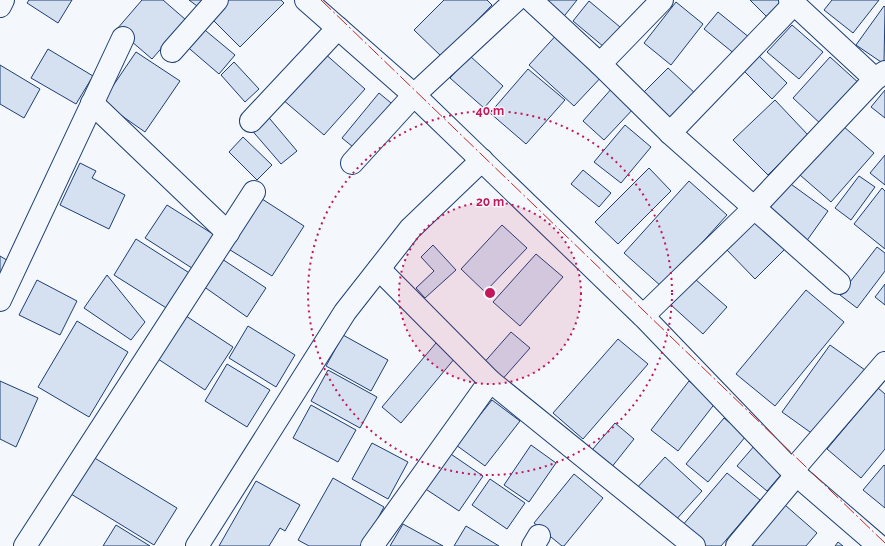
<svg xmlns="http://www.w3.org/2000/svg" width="885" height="546" viewBox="0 0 885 546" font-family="Raleway,sans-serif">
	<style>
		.building { fill: #d5e0f0; stroke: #1d3f73 }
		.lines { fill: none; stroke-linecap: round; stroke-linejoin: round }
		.minor-casing { stroke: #1d3f73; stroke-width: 24 }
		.minor { stroke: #f4f7fb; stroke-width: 22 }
		.power { stroke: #c62828; stroke-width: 1; stroke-dasharray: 14 3 2 3; stroke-linecap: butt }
		.ring { fill: none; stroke: #c2185b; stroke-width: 2; stroke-dasharray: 2 4 }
		.centre { fill: #c2185b; stroke: #f4f7fb; stroke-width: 2 }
		.ring-label { font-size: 12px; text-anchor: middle; font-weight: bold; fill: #c2185b; stroke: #f4f7fb; stroke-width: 3; stroke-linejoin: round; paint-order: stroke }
	</style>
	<rect width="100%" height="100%" fill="#f4f7fb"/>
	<!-- building -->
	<g class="building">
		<path d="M 29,0 L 72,0 L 58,23 L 27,3 Z"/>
		<path d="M 142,0 L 163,0 L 186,20 L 152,59 L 117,29 Z"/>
		<path d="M 189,0 L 202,0 L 197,6 Z"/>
		<path d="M 225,0 L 281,0 L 284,3 L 240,47 L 209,16 Z"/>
		<path d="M 444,0 L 487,0 L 492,5 L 442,57 L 414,30 Z"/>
		<path d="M 537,0 L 577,0 L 561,20 Z"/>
		<path d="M 750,0 L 783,0 L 769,19 Z"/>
		<path d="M 832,0 L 879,0 L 853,33 L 824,10 Z"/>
		<path d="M 589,1 L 620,27 L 604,47 L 573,21 Z"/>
		<path d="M 676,2 L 703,24 L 671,65 L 644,43 Z"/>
		<path d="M 884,6 L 885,7 L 884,64 L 856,45 Z"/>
		<path d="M 718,12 L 750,38 L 736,55 L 704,29 Z"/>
		<path d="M 792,25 L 823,52 L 799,79 L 767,52 Z"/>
		<path d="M 200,26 L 235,55 L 219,74 L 184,44 Z"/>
		<path d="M 560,31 L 605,73 L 574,106 L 529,65 Z"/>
		<path d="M 48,49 L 93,76 L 76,104 L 31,78 Z"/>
		<path d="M 136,52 L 180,81 L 145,132 L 102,102 Z"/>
		<path d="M 323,52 L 365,89 L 324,135 L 282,99 Z"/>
		<path d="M 757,54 L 787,83 L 772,99 L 742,69 Z"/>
		<path d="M 470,56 L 503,86 L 484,108 L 450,78 Z"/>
		<path d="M 830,57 L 861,85 L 823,126 L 793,98 Z"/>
		<path d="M 234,62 L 259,89 L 245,102 L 221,75 Z"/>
		<path d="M 0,65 L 40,89 L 24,118 L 0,104 Z"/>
		<path d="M 668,68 L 697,95 L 666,126 L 638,98 Z"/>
		<path d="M 528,69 L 565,100 L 526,144 L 490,113 Z"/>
		<path d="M 613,87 L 635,107 L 604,140 L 583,121 Z"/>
		<path d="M 885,90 L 885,118 L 871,107 Z"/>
		<path d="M 379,93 L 396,107 L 358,151 L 342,138 Z"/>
		<path d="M 775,100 L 808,135 L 768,175 L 733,140 Z"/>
		<path d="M 265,113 L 297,151 L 281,164 L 249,127 Z"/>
		<path d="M 625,125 L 651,147 L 621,183 L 594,162 Z"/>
		<path d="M 843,126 L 874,153 L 831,202 L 800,175 Z"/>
		<path d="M 243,137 L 272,165 L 257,180 L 229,152 Z"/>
		<path d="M 885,155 L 885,185 L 870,173 Z"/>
		<path d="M 80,163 L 96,171 L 92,178 L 125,195 L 109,229 L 60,205 Z"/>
		<path d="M 649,168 L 671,191 L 618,244 L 595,222 Z"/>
		<path d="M 583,170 L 611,193 L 599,207 L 571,184 Z"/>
		<path d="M 859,176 L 875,187 L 851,220 L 835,208 Z"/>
		<path d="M 689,181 L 727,215 L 662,287 L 624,253 Z"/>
		<path d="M 788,182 L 828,211 L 803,246 L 763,216 Z"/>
		<path d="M 882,188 L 885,191 L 885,249 L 854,224 Z"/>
		<path d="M 259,197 L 304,226 L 272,276 L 227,248 Z"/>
		<path d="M 167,205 L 216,236 L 195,270 L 145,238 Z"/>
		<path d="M 757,219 L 786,248 L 755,279 L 726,249 Z"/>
		<path d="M 502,225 L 527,248 L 485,292 L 461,269 Z"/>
		<path d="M 136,239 L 191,274 L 168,309 L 114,275 Z"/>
		<path d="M 433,245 L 456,270 L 425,298 L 416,288 L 434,271 L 421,257 Z"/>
		<path d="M 877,247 L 885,253 L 885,271 L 857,308 L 840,295 Z"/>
		<path d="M 536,254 L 563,277 L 520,326 L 493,302 Z"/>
		<path d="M 0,256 L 10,262 L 0,281 Z"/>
		<path d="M 222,259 L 266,288 L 247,317 L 203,286 Z"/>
		<path d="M 107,275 L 145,322 L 131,340 L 84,308 Z"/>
		<path d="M 695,279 L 727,307 L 703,334 L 671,305 Z"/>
		<path d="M 37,280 L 77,301 L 60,335 L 19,315 Z"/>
		<path d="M 885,284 L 885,305 L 875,297 Z"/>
		<path d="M 806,290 L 844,322 L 775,406 L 736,374 Z"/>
		<path d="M 183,314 L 233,347 L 205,390 L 155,357 Z"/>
		<path d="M 77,321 L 128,352 L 89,417 L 38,387 Z"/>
		<path d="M 248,326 L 295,355 L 276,387 L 229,358 Z"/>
		<path d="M 511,332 L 530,348 L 500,382 L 481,366 Z"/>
		<path d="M 343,335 L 388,360 L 371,391 L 326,366 Z"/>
		<path d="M 618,339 L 648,364 L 583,439 L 553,413 Z"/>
		<path d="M 436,343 L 455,358 L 401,423 L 382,407 Z"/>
		<path d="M 830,345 L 865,370 L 817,437 L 782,412 Z"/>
		<path d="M 227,364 L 270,390 L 247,427 L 205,401 Z"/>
		<path d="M 328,370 L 377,397 L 360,428 L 311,401 Z"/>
		<path d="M 0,381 L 38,398 L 16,447 L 0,439 Z"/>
		<path d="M 689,381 L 716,402 L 678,451 L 651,430 Z"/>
		<path d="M 878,388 L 885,394 L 885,449 L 861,478 L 827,449 Z"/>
		<path d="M 492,400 L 520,421 L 485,466 L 456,445 Z"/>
		<path d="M 311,405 L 356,430 L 338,462 L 293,438 Z"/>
		<path d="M 724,418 L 746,436 L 708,482 L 686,464 Z"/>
		<path d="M 615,423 L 634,439 L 607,473 L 587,456 Z"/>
		<path d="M 372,443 L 408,462 L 388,499 L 352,479 Z"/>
		<path d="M 531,445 L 556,463 L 529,502 L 504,485 Z"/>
		<path d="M 755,445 L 785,470 L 767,491 L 737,466 Z"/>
		<path d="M 442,448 L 483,476 L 459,511 L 418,484 Z"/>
		<path d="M 93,457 L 177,508 L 154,545 L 71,494 Z"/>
		<path d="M 665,457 L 702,491 L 673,523 L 636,489 Z"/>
		<path d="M 884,465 L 885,466 L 885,508 L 863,490 Z"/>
		<path d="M 727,473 L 760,500 L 721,546 L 705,546 L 682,526 Z"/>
		<path d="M 574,474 L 603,498 L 564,546 L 562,546 L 534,523 Z"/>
		<path d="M 333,478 L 384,507 L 363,546 L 309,546 L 298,540 Z"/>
		<path d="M 490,479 L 525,503 L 507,529 L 472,505 Z"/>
		<path d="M 256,481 L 300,505 L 285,531 L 280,528 L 269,546 L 219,546 Z"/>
		<path d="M 785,505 L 817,533 L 806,546 L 749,546 Z"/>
		<path d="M 403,524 L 443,546 L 390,546 Z"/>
		<path d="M 116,525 L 150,546 L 103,546 Z"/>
		<path d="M 466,526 L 499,546 L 454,546 Z"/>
		<path d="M 838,542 L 843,546 L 835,546 Z"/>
	</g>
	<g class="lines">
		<!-- minor casing -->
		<g class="minor-casing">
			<g id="minor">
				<path d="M 306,0 L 414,95 L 643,316 L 792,471 L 879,546"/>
				<path d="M 531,0 L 600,64 L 662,0"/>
				<path d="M 790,0 L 875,79"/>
				<path d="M 0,6 L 3,0"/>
				<path d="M 172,51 L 217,0"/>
				<path d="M 600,64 L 670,133 L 839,283"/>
				<path d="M 92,103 L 228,233"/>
				<path d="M 251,121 L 338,28"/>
				<path d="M 670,133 L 794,4"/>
				<path d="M 352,163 L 414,95 L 516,0"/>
				<path d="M 379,269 L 490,381 L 694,546"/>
				<path d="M 0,300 L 123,38"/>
				<path d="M 643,316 L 748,214 L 875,79 L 885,72"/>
				<path d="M 792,471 L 885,363"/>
				<path d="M 25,546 L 254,192"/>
				<path d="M 197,546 L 345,312 L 410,229 L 482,160"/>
				<path d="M 372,546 L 490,381"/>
				<path d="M 533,546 L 539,536"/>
				<path d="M 737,546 L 797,474"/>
			</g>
		</g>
		<!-- minor -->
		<use href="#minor" class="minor"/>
		<!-- power -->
		<path class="power" d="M 321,0 L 885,543"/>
	</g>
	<!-- distance rings -->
	<circle cx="490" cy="293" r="91" fill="#c2185b" fill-opacity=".12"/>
	<g class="ring">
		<circle cx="490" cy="293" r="91"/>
		<circle cx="490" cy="293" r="182"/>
	</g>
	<circle cx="490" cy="293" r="6" class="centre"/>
	<g class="ring-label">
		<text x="490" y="115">40 m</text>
		<text x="490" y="206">20 m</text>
	</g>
</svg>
